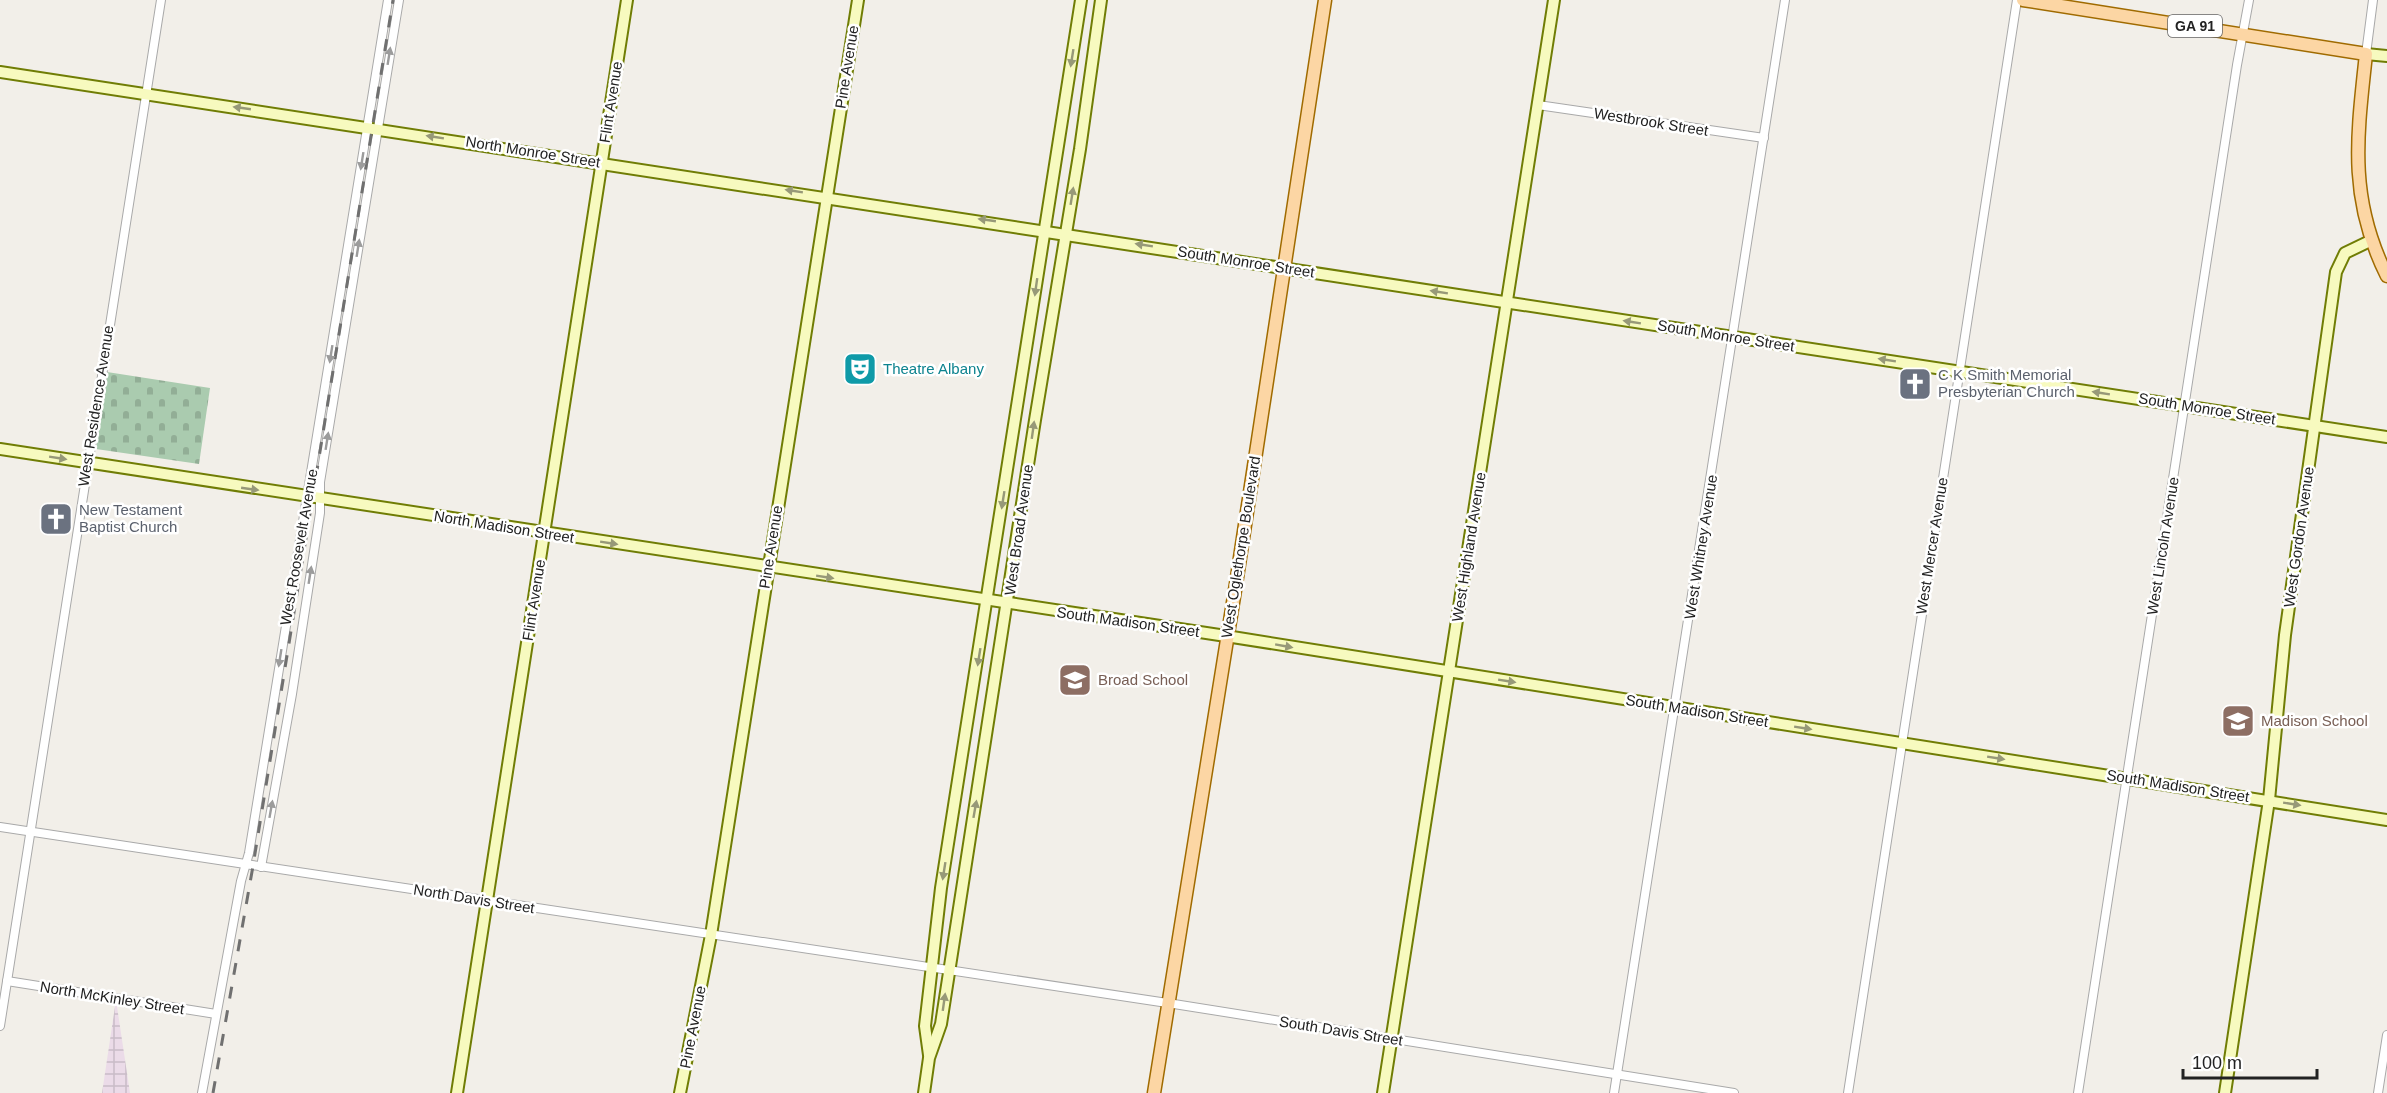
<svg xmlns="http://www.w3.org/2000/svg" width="2387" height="1093" viewBox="0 0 2387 1093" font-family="Helvetica,sans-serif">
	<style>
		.industrial { fill: url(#industrial-grid) }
		.cemetery { fill: url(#cemetery-stones) }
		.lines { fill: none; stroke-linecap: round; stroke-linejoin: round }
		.street-casing { stroke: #a9a9a9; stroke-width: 10 }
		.secondary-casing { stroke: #707d05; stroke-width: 14 }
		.primary-casing { stroke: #a06b00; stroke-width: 15 }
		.street { stroke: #fff; stroke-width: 8 }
		.secondary { stroke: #f7fabf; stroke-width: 10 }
		.primary { stroke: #fcd6a4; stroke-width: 12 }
		.rail { stroke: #707070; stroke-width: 3; stroke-dasharray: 12 12; stroke-linecap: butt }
		.oneway { fill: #9c9c9c }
		.oneway2 { fill: #979978 }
		.labels { text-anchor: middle; stroke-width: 5; stroke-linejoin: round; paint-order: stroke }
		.shield { fill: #fff; stroke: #646464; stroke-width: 1.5 }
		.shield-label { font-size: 14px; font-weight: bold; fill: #222 }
		.street-label { font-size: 15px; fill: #222; stroke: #fff }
		.culture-label { font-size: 15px; fill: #0d838f; stroke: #fff; text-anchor: start }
		.worship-label { font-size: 15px; fill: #5b616d; stroke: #fff; text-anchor: start }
		.education-label { font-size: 15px; fill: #785e54; stroke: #fff; text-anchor: start }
	</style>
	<defs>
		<pattern id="industrial-grid" width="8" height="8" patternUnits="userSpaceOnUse" patternTransform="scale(1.5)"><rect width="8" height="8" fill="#ebdbe8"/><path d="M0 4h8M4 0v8" fill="none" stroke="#c9bcc7"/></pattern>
		<pattern id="cemetery-stones" width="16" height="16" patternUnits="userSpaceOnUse" patternTransform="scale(1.5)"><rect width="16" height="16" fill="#aacbaf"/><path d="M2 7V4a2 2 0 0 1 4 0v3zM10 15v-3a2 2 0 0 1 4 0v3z" fill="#92ae96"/></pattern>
	</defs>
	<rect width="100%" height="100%" fill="#f2efe9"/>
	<!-- industrial -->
	<path class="industrial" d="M 116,1000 L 130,1093 L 102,1093 Z"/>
	<!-- cemetery -->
	<path class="cemetery" d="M 107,372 L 210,388 L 199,464 L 96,449 Z"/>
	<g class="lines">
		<!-- street casing -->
		<g class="street-casing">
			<g id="street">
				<path d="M 2366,54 L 2373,0"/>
				<path d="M 1538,105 L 1764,138"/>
				<path d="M 0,827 L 1174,1004 L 1734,1093"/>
				<path d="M 261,867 L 292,694 L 320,513 L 320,482 L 399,0"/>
				<path d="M 7,981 L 216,1014"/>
				<path d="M 0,1026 L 161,0"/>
				<path d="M 202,1093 L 241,881 L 249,853 L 388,0"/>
				<path d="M 1614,1093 L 1785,0"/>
				<path d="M 1848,1093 L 2017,0"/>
				<path d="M 2078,1093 L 2237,65 L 2249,0"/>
				<path d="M 2378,1093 L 2387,1035"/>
			</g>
		</g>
		<!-- secondary casing -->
		<g class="secondary-casing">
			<g id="secondary">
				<path d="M 2366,54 L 2387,56"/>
				<path d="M 0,72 C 796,190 1591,315 2387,437"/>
				<path d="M 0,449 L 1226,636 L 2387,820"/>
				<path d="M 929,1055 L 925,1026 L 941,888 L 1081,0"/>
				<path d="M 457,1093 L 627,0"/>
				<path d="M 680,1093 L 711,935 L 858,0"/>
				<path d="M 924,1093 L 929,1058 L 941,1024 L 1035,420 L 1080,149 L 1101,0"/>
				<path d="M 1383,1093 L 1554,0"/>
				<path d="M 2225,1093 L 2269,800 L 2285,635 L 2336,272 L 2345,253 L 2372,240"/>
			</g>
		</g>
		<!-- primary casing -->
		<g class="primary-casing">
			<g id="primary">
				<path d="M 2023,0 L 2366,54 C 2357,137 2348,198 2387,276"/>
				<path d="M 1154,1093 L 1236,584 L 1325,0"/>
			</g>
		</g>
		<!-- street -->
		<use href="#street" class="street"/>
		<!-- secondary -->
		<use href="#secondary" class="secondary"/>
		<!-- primary -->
		<use href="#primary" class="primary"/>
		<!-- rail -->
		<path class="rail" d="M 213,1093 L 253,866 L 393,0"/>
	</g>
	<!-- one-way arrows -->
	<defs><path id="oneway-solid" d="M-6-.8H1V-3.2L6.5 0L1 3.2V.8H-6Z" transform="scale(1.5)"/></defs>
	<g class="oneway">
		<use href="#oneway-solid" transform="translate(389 56) rotate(-81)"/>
		<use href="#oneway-solid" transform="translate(362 161) rotate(99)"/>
		<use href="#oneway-solid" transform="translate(358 248) rotate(-81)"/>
		<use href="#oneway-solid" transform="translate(331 354) rotate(99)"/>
		<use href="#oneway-solid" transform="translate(327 441) rotate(-81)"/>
		<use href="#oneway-solid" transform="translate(310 575) rotate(-81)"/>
		<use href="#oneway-solid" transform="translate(280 658) rotate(99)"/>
		<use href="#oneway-solid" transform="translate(271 809) rotate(-80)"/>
	</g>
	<g class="oneway2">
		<use href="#oneway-solid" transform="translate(1072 58) rotate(99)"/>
		<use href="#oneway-solid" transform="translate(242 108) rotate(-172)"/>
		<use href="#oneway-solid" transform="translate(435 137) rotate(-171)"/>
		<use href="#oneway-solid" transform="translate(794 191) rotate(-171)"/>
		<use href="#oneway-solid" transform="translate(1072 196) rotate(-81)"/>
		<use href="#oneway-solid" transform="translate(987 220) rotate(-172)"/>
		<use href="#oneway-solid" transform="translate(1144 245) rotate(-171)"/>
		<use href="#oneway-solid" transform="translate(1036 287) rotate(98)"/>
		<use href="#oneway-solid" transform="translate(1439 292) rotate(-171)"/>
		<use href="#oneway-solid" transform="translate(1632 322) rotate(-171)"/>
		<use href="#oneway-solid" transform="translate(1887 360) rotate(-171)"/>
		<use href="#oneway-solid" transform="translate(2101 393) rotate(-171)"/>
		<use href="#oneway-solid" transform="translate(1033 430) rotate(-82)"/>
		<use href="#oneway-solid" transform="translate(58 458) rotate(9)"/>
		<use href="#oneway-solid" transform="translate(250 489) rotate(8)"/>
		<use href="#oneway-solid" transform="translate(1003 500) rotate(99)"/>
		<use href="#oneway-solid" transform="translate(609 543) rotate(9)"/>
		<use href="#oneway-solid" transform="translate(825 577) rotate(9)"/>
		<use href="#oneway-solid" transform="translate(1284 646) rotate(10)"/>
		<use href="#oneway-solid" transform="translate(979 657) rotate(99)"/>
		<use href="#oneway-solid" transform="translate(1507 681) rotate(9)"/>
		<use href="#oneway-solid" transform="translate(1803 728) rotate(9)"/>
		<use href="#oneway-solid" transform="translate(1996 758) rotate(9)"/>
		<use href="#oneway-solid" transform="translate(2292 804) rotate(9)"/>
		<use href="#oneway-solid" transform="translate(975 809) rotate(-80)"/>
		<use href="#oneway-solid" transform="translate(944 871) rotate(99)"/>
		<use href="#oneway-solid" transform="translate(944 1002) rotate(-82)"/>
	</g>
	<!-- icons -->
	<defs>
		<g id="theatre-square" transform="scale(1.725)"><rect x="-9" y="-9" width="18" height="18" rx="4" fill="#0f9aa8" stroke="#fff"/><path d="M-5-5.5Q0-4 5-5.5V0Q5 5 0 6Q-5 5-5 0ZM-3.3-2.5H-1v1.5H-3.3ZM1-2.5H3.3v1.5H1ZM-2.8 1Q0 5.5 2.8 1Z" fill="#fff"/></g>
		<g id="church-square" transform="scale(1.725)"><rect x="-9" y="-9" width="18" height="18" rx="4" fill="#6b7280" stroke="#fff"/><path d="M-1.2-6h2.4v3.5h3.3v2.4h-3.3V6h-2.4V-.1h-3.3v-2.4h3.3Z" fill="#fff"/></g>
		<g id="school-square" transform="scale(1.725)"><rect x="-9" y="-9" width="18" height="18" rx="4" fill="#8d6e63" stroke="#fff"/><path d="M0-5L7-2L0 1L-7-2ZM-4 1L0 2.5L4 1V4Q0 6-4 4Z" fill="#fff"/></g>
	</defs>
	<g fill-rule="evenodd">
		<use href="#theatre-square" x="860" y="369"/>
		<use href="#church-square" x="1915" y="384"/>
		<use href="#church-square" x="56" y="519"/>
		<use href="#school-square" x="1075" y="680"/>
		<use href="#school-square" x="2238" y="721"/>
	</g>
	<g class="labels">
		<!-- shield labels -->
		<rect class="shield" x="2168" y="15" width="54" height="22" rx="4.5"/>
		<g class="shield-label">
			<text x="2195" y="31">GA 91</text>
		</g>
		<!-- street labels -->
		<g class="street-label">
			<text transform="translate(847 67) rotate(-81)" y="5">Pine Avenue</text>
			<text transform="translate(611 102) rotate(-81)" y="5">Flint Avenue</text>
			<text transform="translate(1651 122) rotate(9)" y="5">Westbrook Street</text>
			<text transform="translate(533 152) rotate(9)" y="5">North Monroe Street</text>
			<text transform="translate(1246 262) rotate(9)" y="5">South Monroe Street</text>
			<text transform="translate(1726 336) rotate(9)" y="5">South Monroe Street</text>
			<text transform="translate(96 406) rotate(-81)" y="5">West Residence Avenue</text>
			<text transform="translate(2207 409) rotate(9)" y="5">South Monroe Street</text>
			<text transform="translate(504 527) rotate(9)" y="5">North Madison Street</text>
			<text transform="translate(1019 530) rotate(-82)" y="5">West Broad Avenue</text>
			<text transform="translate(2299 537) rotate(-82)" y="5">West Gordon Avenue</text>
			<text transform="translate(1932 546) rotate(-81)" y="5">West Mercer Avenue</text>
			<text transform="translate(2163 546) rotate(-81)" y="5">West Lincoln Avenue</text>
			<text transform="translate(299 547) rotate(-80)" y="5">West Roosevelt Avenue</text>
			<text transform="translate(771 547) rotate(-81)" y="5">Pine Avenue</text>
			<text transform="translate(1241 547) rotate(-81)" y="5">West Oglethorpe Boulevard</text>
			<text transform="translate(1469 547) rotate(-81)" y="5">West Highland Avenue</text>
			<text transform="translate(1701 547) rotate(-81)" y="5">West Whitney Avenue</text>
			<text transform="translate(534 600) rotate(-81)" y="5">Flint Avenue</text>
			<text transform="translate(1128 622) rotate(8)" y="5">South Madison Street</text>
			<text transform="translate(1697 711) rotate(9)" y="5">South Madison Street</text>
			<text transform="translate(2178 786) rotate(9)" y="5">South Madison Street</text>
			<text transform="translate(474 899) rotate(9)" y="5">North Davis Street</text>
			<text transform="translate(112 998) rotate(9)" y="5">North McKinley Street</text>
			<text transform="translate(693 1027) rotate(-79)" y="5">Pine Avenue</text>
			<text transform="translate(1341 1031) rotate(9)" y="5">South Davis Street</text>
		</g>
		<!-- culture labels -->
		<g class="culture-label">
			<text x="883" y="374">Theatre Albany</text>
		</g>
		<!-- worship labels -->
		<g class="worship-label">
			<text x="1938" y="380">C K Smith Memorial<tspan x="1938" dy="17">Presbyterian Church</tspan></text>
			<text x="79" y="515">New Testament<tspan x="79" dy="17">Baptist Church</tspan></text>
		</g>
		<!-- education labels -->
		<g class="education-label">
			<text x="1098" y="685">Broad School</text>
			<text x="2261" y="726">Madison School</text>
		</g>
	</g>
	<!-- scale -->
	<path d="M2183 1069v9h134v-9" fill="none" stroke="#222222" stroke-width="3"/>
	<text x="2192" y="1069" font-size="18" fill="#222222" stroke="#ffffff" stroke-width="4.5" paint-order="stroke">100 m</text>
</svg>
